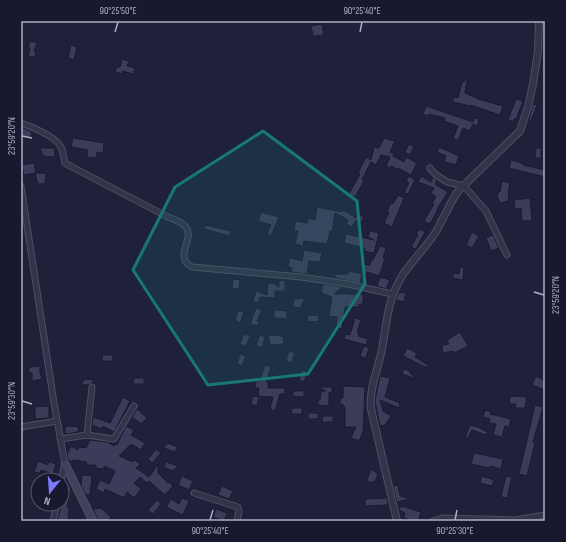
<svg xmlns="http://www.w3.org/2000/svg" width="566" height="542" viewBox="0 0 566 542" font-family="'Sofia Sans Condensed',sans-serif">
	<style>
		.building { fill: #3b3b5a; stroke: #1a1b30 }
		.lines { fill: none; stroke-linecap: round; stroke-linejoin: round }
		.minor-casing { stroke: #4e4e64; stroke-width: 7 }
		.tertiary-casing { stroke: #4e4e64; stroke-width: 8 }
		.secondary-casing { stroke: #4e4e64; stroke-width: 9 }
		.minor { stroke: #33334a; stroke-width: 5 }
		.tertiary { stroke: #33334a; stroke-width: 6 }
		.secondary { stroke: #41415d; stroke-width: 7 }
		.marked { fill: #177972; fill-opacity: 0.2; stroke: #177972; stroke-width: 3; stroke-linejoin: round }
		.ticks { fill: none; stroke: #aeadc6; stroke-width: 1.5 }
		.neatline { fill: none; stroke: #aeadc6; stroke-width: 1.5 }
		.ticks-label { font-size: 10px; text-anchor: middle; fill: #aeadc6 }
	</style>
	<rect width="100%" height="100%" fill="#1f2039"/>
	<!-- building -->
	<g class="building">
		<path d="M 322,24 L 324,35 L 313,36 L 311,26 Z"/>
		<path d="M 30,41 L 37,43 L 34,51 L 36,51 L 35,57 L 28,56 L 30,48 L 28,47 Z"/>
		<path d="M 71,45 L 77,47 L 74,60 L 68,58 Z"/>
		<path d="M 122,59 L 129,61 L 127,66 L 135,68 L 133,74 L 123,71 L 122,74 L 115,72 L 117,67 L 120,67 Z"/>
		<path d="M 465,79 L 467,79 L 465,93 L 478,99 L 503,106 L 500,115 L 470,105 L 470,106 L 453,102 L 453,97 L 458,98 L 462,82 L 464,82 Z"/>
		<path d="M 516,99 L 523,101 L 516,119 L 514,119 L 513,122 L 508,120 Z"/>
		<path d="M 533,104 L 537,105 L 531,121 L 529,120 Z"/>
		<path d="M 426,106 L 473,122 L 474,118 L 479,119 L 477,126 L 473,124 L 470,131 L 463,128 L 458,140 L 453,139 L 458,126 L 444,121 L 445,118 L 429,114 L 428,116 L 423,114 Z"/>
		<path d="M 21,127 L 30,131 L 32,133 L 30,137 L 21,138 Z"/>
		<path d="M 73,138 L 104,143 L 103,153 L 97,152 L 96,158 L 87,157 L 88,150 L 71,147 Z"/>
		<path d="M 384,138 L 395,141 L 390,152 L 394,153 L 393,156 L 404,162 L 406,157 L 417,163 L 411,175 L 398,168 L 397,169 L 391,166 L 390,168 L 386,166 L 390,157 L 381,155 L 376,165 L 371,162 L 362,180 L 364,181 L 355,197 L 349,194 L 360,174 L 358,173 L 366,157 L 371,160 L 374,147 L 379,148 Z"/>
		<path d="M 409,144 L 414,147 L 410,155 L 405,152 Z"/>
		<path d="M 439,147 L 459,156 L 456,165 L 444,162 L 446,156 L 437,152 Z"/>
		<path d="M 40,148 L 54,148 L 55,157 L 43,156 Z"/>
		<path d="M 536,148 L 541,148 L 541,158 L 535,158 Z"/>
		<path d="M 511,160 L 524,164 L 523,165 L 545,170 L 545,177 L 509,168 Z"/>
		<path d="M 34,163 L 36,173 L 24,175 L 22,165 Z"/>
		<path d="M 35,173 L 46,173 L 45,184 L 38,184 Z"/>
		<path d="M 409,176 L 415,180 L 408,194 L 404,193 L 409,183 L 406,181 Z"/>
		<path d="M 421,176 L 431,182 L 433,177 L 437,180 L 435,184 L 448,192 L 437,209 L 438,209 L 430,224 L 424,221 L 434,204 L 432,203 L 436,197 L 431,193 L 434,188 L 418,182 Z"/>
		<path d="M 502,181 L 510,183 L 508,194 L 509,194 L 508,201 L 500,203 L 497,197 L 499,191 L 500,192 Z"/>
		<path d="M 398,195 L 404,198 L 392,227 L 384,223 L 389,212 L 387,211 L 391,203 L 393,204 Z"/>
		<path d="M 530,198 L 532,221 L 522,221 L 521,208 L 515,209 L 514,200 Z"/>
		<path d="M 317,207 L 342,212 L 343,210 L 356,218 L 358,214 L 364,217 L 361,223 L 356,220 L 352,227 L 346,224 L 348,220 L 335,213 L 332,232 L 330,231 L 327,244 L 304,241 L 303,246 L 295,244 L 298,231 L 294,231 L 295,221 L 307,223 L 308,218 L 315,220 Z"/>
		<path d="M 261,212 L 279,217 L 271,236 L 267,234 L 271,225 L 258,221 Z"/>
		<path d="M 205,225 L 231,231 L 230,236 L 204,229 Z"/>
		<path d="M 420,229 L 425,232 L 416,249 L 411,247 L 418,235 L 416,234 Z"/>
		<path d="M 370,231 L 379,233 L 374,253 L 364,251 L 364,248 L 344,243 L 346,234 L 374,240 L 368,237 Z"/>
		<path d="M 472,232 L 479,236 L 472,248 L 466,245 Z"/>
		<path d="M 493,235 L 499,248 L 491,251 L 486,238 Z"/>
		<path d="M 380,246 L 386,248 L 383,258 L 385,258 L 382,268 L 379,276 L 367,272 L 367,274 L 362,273 L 364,264 L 370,265 L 372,259 L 373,260 Z"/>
		<path d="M 304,250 L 322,253 L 320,262 L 309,261 L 307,274 L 291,272 L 292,268 L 288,267 L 290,258 L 302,261 Z"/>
		<path d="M 460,267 L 464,268 L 463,280 L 453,278 L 453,273 L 459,274 Z"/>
		<path d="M 349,271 L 362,274 L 360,283 L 335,278 L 335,274 L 348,274 Z"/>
		<path d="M 380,277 L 390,280 L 386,289 L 377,286 Z"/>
		<path d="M 233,279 L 240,280 L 239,289 L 232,288 Z"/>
		<path d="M 285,280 L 285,291 L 275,291 L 275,298 L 260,297 L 258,303 L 253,301 L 256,291 L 267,295 L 268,284 L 273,283 L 279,287 L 279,281 Z"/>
		<path d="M 323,284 L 343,287 L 334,294 L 363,294 L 363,304 L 359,304 L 359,307 L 345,307 L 342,329 L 336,328 L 337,317 L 329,316 L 332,297 L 321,293 Z"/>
		<path d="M 399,292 L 406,293 L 404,302 L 396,300 Z"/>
		<path d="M 305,298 L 300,308 L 293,307 L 294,299 Z"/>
		<path d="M 256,308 L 262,310 L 257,321 L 259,322 L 258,326 L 250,324 Z"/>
		<path d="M 274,310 L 287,311 L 287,319 L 274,318 Z"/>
		<path d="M 238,311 L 244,312 L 240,323 L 235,320 Z"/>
		<path d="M 308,315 L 319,316 L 318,322 L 307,321 Z"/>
		<path d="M 355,318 L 361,320 L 357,332 L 359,332 L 358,336 L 368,339 L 366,345 L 344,339 L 345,334 L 350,335 Z"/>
		<path d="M 460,332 L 468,346 L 454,353 L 453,351 L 443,353 L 442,345 L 449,344 L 447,340 Z"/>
		<path d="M 244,334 L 250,336 L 246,346 L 240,344 Z"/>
		<path d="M 260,335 L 265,337 L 262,348 L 256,345 Z"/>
		<path d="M 277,335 L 283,337 L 284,344 L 270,345 L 268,336 Z"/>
		<path d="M 364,346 L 369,348 L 366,358 L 360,356 Z"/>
		<path d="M 407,348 L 417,353 L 415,357 L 428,365 L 427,368 L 403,356 Z"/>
		<path d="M 289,351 L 295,353 L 291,363 L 286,361 Z"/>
		<path d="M 240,354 L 246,356 L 242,366 L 237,364 Z"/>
		<rect x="102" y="355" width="11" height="6"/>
		<path d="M 265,365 L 271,367 L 266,381 L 268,381 L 268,388 L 285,388 L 285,394 L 280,394 L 275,411 L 270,409 L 273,397 L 258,396 L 259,388 L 255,388 L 256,381 L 260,381 Z"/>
		<path d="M 40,366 L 40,373 L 42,379 L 32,381 L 32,373 L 29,373 L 29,367 Z"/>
		<path d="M 404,369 L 410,371 L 409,372 L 417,379 L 402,374 Z"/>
		<path d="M 302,370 L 308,372 L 304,382 L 299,380 Z"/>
		<path d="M 380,376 L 390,378 L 385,397 L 400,403 L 399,408 L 380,400 L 383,411 L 391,416 L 385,425 L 380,426 L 375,401 Z"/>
		<path d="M 536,376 L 545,381 L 545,390 L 532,385 Z"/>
		<path d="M 134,378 L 144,378 L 144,384 L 133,384 Z"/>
		<path d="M 93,379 L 93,383 L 88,385 L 82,385 L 83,380 Z"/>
		<path d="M 343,386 L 365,387 L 363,432 L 359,441 L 351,438 L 356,427 L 345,427 L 345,407 L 343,406 L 343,404 L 340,404 L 340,398 L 343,398 Z"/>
		<path d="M 318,387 L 332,387 L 332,393 L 329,392 L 329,406 L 318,405 L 318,400 L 320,400 L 321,391 L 326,391 Z"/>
		<path d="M 293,391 L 304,391 L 304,397 L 293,396 Z"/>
		<path d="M 253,396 L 259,397 L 257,406 L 251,404 Z"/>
		<path d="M 518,396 L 527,397 L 525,408 L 515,408 L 516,404 L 509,404 L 510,397 Z"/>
		<path d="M 123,397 L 130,401 L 114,432 L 103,426 L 102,429 L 92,425 L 93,417 L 110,423 Z"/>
		<path d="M 535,405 L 543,407 L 533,442 L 535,443 L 527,476 L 519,474 Z"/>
		<path d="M 49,406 L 49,418 L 35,419 L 35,407 Z"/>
		<path d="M 292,408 L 302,408 L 302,414 L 291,414 Z"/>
		<path d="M 137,409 L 147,418 L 141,424 L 132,417 Z"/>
		<path d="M 485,410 L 491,412 L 490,414 L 511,419 L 509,427 L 505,426 L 502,437 L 493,435 L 496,424 L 489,423 L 490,419 L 483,417 Z"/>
		<rect x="308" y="413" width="10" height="6"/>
		<path d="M 323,416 L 333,416 L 333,422 L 322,422 Z"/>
		<path d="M 470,425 L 481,428 L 481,429 L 487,432 L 486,435 L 472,430 L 468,438 L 465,437 Z"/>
		<path d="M 65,426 L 79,427 L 78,432 L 65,434 Z"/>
		<path d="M 126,426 L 134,430 L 131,435 L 145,443 L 141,450 L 131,444 L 119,456 L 133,462 L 135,460 L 140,464 L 136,468 L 149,477 L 158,464 L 158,473 L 168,483 L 169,482 L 173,486 L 165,495 L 149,481 L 147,483 L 140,477 L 134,483 L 141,489 L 134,498 L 127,492 L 124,498 L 105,489 L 104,493 L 96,489 L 100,480 L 109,484 L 115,471 L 104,466 L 104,469 L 96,468 L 96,465 L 86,465 L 87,462 L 73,460 L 72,462 L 68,460 L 67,454 L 71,446 L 78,450 L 79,447 L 86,448 L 90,440 L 107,442 L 114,446 L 115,444 L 117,445 Z"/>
		<path d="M 167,443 L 178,447 L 174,452 L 164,448 Z"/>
		<path d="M 156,449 L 161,453 L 152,463 L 148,459 Z"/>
		<path d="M 474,453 L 503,459 L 501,469 L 490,466 L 489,468 L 471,464 Z"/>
		<path d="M 38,461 L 48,465 L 49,462 L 56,464 L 53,474 L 41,470 L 40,473 L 34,472 Z"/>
		<path d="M 166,462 L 178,466 L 173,471 L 164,467 Z"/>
		<path d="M 371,469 L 378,474 L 375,482 L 366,482 Z"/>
		<path d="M 82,475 L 92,476 L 90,495 L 86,495 L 81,486 Z"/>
		<path d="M 182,476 L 193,481 L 189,490 L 178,485 Z"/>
		<path d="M 482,476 L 494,480 L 492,486 L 480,483 Z"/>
		<path d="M 506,476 L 512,477 L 507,498 L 501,497 Z"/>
		<path d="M 398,485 L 400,496 L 410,499 L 397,502 L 393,486 Z"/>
		<path d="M 63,486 L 71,487 L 67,507 L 69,507 L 68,521 L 57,521 L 61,506 L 62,506 Z"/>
		<path d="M 222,486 L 233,491 L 229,499 L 218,495 Z"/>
		<path d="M 182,498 L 189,501 L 183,515 L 166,507 L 171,499 L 179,504 Z"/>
		<path d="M 387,498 L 388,505 L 365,506 L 365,499 Z"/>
		<path d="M 157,500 L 161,504 L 153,514 L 148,510 Z"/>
		<path d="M 401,506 L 421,512 L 418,521 L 407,521 L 408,519 L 404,518 L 405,513 L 399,510 Z"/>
		<path d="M 101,508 L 111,517 L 109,521 L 98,521 L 93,509 Z"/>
		<path d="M 216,509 L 227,513 L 224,521 L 213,517 Z"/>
	</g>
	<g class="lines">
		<!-- minor casing -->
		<g class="minor-casing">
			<g id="minor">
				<path d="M 21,123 C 32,127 55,136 61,147 C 63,152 64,158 65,163 L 72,167 L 166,216 C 172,219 182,221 186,227 C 195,239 173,257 192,267 L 301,277 L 348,284 L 392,294"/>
				<path d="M 430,168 L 435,174 L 447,182 L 464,186 L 486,211 L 507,255"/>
				<path d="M 21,186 L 54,403 L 65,464 L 61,480"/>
				<path d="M 21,427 L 57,421"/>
				<path d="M 87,435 L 92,387"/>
				<path d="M 60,439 L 87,435 L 114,439 L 134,406"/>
				<path d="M 194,493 L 238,507 L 239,511 L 237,521"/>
				<path d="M 53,521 L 57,504"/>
				<path d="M 433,521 L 444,518 L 516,520 L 545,515"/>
			</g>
		</g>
		<!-- tertiary casing -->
		<g class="tertiary-casing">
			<path id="tertiary" d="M 397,521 L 371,409 C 369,388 378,370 382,349 C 387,322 387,301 402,276 C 412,260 427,247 437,230 C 445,216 450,202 459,190 L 520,131 L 528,107 L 533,84 L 538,51 L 539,21"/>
		</g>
		<!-- secondary casing -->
		<g class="secondary-casing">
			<path id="secondary" d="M 65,464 L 93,521"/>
		</g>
		<!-- minor -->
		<use href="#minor" class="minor"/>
		<!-- tertiary -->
		<use href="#tertiary" class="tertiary"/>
		<!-- secondary -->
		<use href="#secondary" class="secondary"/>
	</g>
	<!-- marked area -->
	<path class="marked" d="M 263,131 L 357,201 L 365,284 L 308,374 L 208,385 L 133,270 L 175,187 Z"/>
	<!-- ticks -->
	<path class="ticks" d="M 115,32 L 118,22M 360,32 L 362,22M 22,136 L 32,138M 534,292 L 544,295M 22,401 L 32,404M 210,520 L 213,510M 455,520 L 457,510"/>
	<!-- border -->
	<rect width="566" height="542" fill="none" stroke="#18192e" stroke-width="44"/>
	<!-- north arrow -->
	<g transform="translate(50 492) rotate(197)"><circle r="19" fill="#18192e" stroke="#54546b"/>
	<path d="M0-3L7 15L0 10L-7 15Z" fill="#7c7aff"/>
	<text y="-6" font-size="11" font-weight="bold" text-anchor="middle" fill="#aeadc6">N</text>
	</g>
	<rect x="22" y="22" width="522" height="498" class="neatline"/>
	<g class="ticks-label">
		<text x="118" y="14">90°25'50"E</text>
		<text x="362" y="14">90°25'40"E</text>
		<text transform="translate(11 136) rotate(-90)" y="4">23°59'20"N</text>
		<text transform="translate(555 295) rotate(-90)" y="4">23°59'20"N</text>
		<text transform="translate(11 401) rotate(-90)" y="4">23°59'30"N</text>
		<text x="210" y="534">90°25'40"E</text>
		<text x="455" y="534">90°25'30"E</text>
	</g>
</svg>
